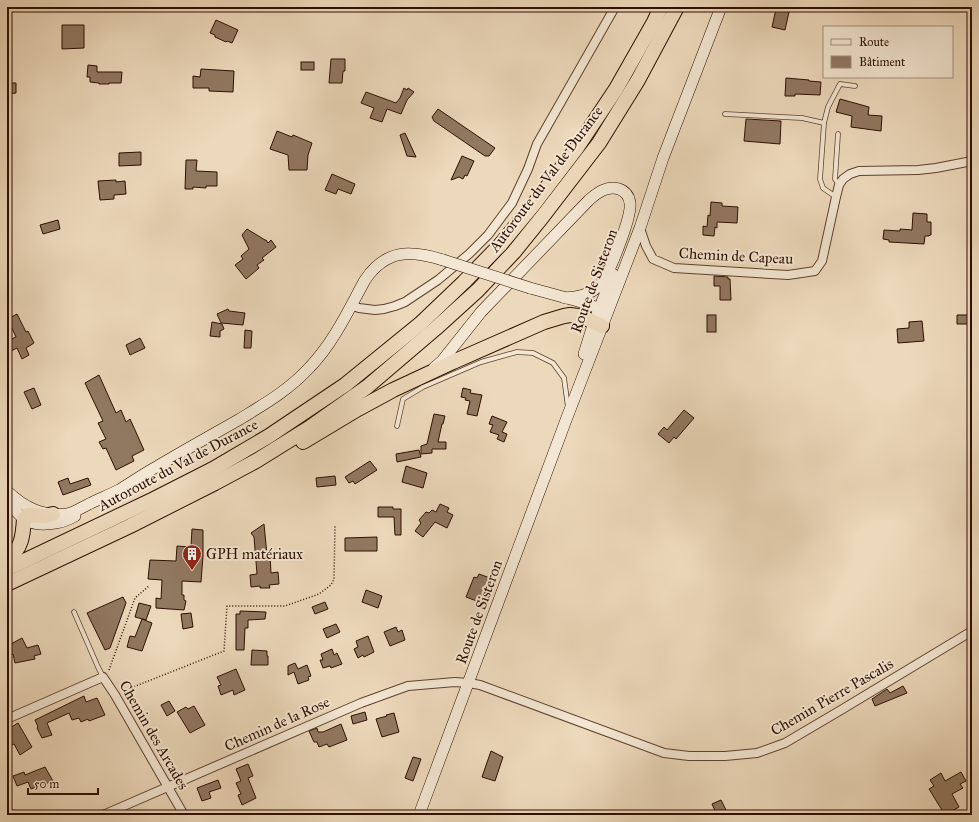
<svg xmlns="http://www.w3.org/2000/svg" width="979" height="822" viewBox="0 0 979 822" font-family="'IM FELL Great Primer',serif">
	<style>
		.building { fill: #917861; stroke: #2e0f00 }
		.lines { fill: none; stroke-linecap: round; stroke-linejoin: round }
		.lane-casing { stroke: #5e412e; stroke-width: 5.5 }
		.street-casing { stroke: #5e412e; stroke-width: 10 }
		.secondary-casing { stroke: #2e0f00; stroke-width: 12 }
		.highway-casing { stroke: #2e0f00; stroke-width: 16 }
		.path { stroke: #2e0f00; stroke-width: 1.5; stroke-dasharray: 1 2; stroke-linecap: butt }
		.lane { stroke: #f3e6d2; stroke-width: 4 }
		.street { stroke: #f3e6d2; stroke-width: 8 }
		.secondary { stroke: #f3e6d2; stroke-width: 11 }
		.highway { stroke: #ecd8ba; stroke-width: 14 }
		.secondary-bridge-casing { stroke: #2e0f00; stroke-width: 12; stroke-linecap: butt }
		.secondary-bridge { stroke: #f3e6d2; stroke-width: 11 }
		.labels { text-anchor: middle; stroke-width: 4; stroke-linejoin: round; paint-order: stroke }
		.street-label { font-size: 15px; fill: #2e0f00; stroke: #f3e6d2 }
		.poi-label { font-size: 15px; fill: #2e0f00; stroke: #f3e6d2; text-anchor: start }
	</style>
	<rect width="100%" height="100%" fill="#ecd8ba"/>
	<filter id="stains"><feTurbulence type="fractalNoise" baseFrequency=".005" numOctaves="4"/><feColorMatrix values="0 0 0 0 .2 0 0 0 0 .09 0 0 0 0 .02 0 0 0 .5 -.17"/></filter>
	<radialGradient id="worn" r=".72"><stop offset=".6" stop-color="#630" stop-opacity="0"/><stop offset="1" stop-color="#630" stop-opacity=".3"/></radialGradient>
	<!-- building -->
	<g class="building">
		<path d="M 776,9 L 789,12 L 785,30 L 772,27 Z"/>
		<path d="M 216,20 L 238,30 L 232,43 L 227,41 L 226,42 L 215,37 L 215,35 L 210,33 Z"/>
		<path d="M 62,25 L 84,25 L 84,48 L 62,49 Z"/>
		<path d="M 331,59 L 345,59 L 345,71 L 343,71 L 342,83 L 329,83 Z"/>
		<rect x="301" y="62" width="13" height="8"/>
		<path d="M 88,65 L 97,66 L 97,72 L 122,72 L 121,83 L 109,83 L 109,84 L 99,84 L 99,83 L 90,82 L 90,77 L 87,77 Z"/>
		<path d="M 201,69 L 234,71 L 233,92 L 209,91 L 209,88 L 193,88 L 193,76 L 200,77 Z"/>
		<path d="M 786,78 L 809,80 L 809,81 L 821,82 L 820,95 L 795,94 L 795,96 L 785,96 Z"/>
		<path d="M 7,83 L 16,83 L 16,93 L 7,94 Z"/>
		<path d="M 404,88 L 407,90 L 408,88 L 414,92 L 407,100 L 401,114 L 387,109 L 382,122 L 370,118 L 374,108 L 361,103 L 366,92 L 396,103 L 400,98 Z"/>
		<path d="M 840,99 L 869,107 L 868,115 L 882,116 L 881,131 L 851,127 L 852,116 L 836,112 Z"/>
		<path d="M 438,109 L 495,148 L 489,156 L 485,156 L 434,121 L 432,117 Z"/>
		<path d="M 746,119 L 781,121 L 780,144 L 744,141 Z"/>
		<path d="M 277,131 L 292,137 L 293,135 L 312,143 L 308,155 L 307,170 L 289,170 L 288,155 L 270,149 Z"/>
		<path d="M 405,133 L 416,157 L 407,156 L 400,135 Z"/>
		<path d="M 141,152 L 141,165 L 119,166 L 119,153 Z"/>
		<path d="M 462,156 L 474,161 L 467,176 L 465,175 L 463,179 L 459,177 L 451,180 Z"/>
		<path d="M 186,160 L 197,160 L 196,171 L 217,172 L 217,186 L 206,186 L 206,188 L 193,187 L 193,189 L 185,189 Z"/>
		<path d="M 332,174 L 355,184 L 351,194 L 338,189 L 336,194 L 325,190 Z"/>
		<path d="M 116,180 L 116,182 L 125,181 L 126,194 L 114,195 L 114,199 L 100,200 L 98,181 Z"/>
		<path d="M 711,202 L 722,203 L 722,206 L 738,207 L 737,223 L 717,222 L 717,228 L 715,227 L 714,236 L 703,235 L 703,226 L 707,227 L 708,215 L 710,216 Z"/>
		<path d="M 913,213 L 927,214 L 927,222 L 931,222 L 931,235 L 930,235 L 929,236 L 925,236 L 924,244 L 889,242 L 889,240 L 883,239 L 884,230 L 900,231 L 900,229 L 912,230 Z"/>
		<path d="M 58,220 L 60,229 L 43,234 L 40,225 Z"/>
		<path d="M 247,229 L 265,240 L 266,240 L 268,243 L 271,240 L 276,247 L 262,258 L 264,260 L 257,265 L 259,268 L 246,279 L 235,265 L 243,259 L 241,256 L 249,249 L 242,235 Z"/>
		<path d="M 714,276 L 728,277 L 728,279 L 730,279 L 731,300 L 720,300 L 720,286 L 714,286 Z"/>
		<path d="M 228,309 L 229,311 L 245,313 L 243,325 L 221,323 L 217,314 Z"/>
		<path d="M 17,314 L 26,332 L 28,331 L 34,343 L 26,348 L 29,355 L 22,359 L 17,348 L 11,351 L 7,343 L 7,341 L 16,337 L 8,319 Z"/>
		<rect x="707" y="315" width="9" height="17"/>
		<path d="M 957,315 L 968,315 L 969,324 L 957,324 Z"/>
		<path d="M 922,321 L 924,341 L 898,343 L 897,329 L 909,328 L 909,322 Z"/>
		<path d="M 212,322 L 222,324 L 224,329 L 220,331 L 220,337 L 210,336 Z"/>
		<path d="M 245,330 L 252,331 L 251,348 L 244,348 Z"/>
		<path d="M 140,338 L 145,348 L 130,355 L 126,345 Z"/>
		<path d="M 99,375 L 116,413 L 121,410 L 126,422 L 130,419 L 144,450 L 132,456 L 134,461 L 116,470 L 106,448 L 103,449 L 99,442 L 106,439 L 98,423 L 103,421 L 85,383 Z"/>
		<path d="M 34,388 L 41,405 L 32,409 L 24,392 Z"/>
		<path d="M 463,388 L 471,390 L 470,393 L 482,395 L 477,416 L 467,414 L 470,401 L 465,400 L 466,398 L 461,397 Z"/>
		<path d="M 684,410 L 694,418 L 676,439 L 674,437 L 669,443 L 658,434 L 664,427 L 667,430 Z"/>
		<path d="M 434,414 L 445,416 L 443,424 L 442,424 L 438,442 L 446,442 L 446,449 L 432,449 L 432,453 L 421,454 L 421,446 L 427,444 Z"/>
		<path d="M 492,416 L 507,422 L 502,432 L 507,434 L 504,442 L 497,439 L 499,435 L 490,432 L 493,425 L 489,424 Z"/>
		<path d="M 419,450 L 421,457 L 397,462 L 396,454 Z"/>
		<path d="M 370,461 L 377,470 L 355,484 L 353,481 L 349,483 L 345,477 Z"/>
		<path d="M 406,466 L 427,473 L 423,488 L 402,482 Z"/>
		<path d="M 335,476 L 336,485 L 317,487 L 316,478 Z"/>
		<path d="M 68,478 L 70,484 L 88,478 L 91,485 L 63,495 L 58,482 Z"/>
		<path d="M 440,504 L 449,508 L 447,512 L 453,515 L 447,528 L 435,522 L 423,537 L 415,531 L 421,523 L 419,520 L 426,512 L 429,513 L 432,510 L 436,512 Z"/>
		<path d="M 378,507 L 393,507 L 393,509 L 401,509 L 401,535 L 395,535 L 394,517 L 378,517 Z"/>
		<path d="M 264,524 L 267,555 L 270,555 L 271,573 L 278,572 L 279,584 L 269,585 L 270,588 L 260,588 L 260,586 L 251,587 L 250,575 L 257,574 L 254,537 L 251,533 Z"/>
		<path d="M 192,529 L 203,530 L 203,556 L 201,582 L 182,581 L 182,595 L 184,595 L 184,600 L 186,601 L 184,610 L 156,608 L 156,598 L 161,599 L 162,580 L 148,579 L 150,560 L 176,561 L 177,546 L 191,547 Z"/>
		<path d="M 377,537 L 377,551 L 345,551 L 345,538 Z"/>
		<path d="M 479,574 L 490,578 L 488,583 L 490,584 L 482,603 L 466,597 L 474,577 L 477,578 Z"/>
		<path d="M 366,590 L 382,596 L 378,608 L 362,602 Z"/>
		<path d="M 123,597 L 126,603 L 110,648 L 105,650 L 87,613 Z"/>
		<path d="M 325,602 L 328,609 L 315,614 L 312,607 Z"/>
		<path d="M 139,603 L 151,606 L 146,620 L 135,617 Z"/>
		<path d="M 240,611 L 266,612 L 265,619 L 248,620 L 248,628 L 245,628 L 244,650 L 236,650 L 236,614 L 240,614 Z"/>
		<path d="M 191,613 L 193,627 L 183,629 L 181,614 Z"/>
		<path d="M 142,619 L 152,623 L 142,651 L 127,647 L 130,636 L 135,637 Z"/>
		<path d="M 336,624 L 340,632 L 327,638 L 323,629 Z"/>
		<path d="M 396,627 L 398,632 L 402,630 L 405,640 L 390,646 L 384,632 Z"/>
		<path d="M 368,636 L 374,652 L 364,657 L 363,655 L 358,658 L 354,649 L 358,647 L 356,641 Z"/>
		<path d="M 22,638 L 27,648 L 38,645 L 41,654 L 34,656 L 35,659 L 15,663 L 13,654 L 7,658 L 7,646 Z"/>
		<path d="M 332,649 L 334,655 L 337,653 L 342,664 L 331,668 L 330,666 L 323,668 L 320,660 L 323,660 L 321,654 Z"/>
		<path d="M 252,650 L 267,651 L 267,656 L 268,656 L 268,665 L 251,665 Z"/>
		<path d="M 295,663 L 298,669 L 307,665 L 311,676 L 308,677 L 309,680 L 298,684 L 294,672 L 288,675 L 288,666 Z"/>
		<path d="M 236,669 L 245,690 L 234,695 L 233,690 L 221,695 L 218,686 L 221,685 L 217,677 Z"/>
		<path d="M 903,686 L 907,693 L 875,706 L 872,699 L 887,689 L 890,693 Z"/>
		<path d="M 84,696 L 86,702 L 97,698 L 105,715 L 89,721 L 88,719 L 81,722 L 79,718 L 72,720 L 69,713 L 47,723 L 52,735 L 42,738 L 37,728 L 38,727 L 35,720 Z"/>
		<path d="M 169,701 L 175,711 L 167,716 L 161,705 Z"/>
		<path d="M 194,706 L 205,725 L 190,733 L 177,712 L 186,707 L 188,709 Z"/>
		<path d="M 365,712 L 367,720 L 353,724 L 351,716 Z"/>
		<path d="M 394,713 L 399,732 L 382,737 L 376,719 L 387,716 L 386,715 Z"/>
		<path d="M 18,723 L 32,747 L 20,755 L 14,744 L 7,748 L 7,730 Z"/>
		<path d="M 341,724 L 347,740 L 329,747 L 327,744 L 319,747 L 317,742 L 314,742 L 309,731 L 317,728 L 318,732 L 323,732 Z"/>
		<path d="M 491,751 L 503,757 L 495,781 L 482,777 Z"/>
		<path d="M 413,757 L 421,759 L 413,781 L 405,778 Z"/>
		<path d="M 248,764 L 253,776 L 248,778 L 256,798 L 242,805 L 238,795 L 241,794 L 236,783 L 241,781 L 236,769 Z"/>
		<path d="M 45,767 L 53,781 L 31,789 L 28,782 L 17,786 L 13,776 L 24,772 L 25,775 Z"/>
		<path d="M 961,772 L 966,781 L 960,784 L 963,788 L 952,794 L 959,807 L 945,815 L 929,789 L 934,786 L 930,780 L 941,773 L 945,781 Z"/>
		<path d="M 218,780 L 221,788 L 209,792 L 211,798 L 202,801 L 197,788 Z"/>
		<path d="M 721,800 L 726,810 L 717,815 L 712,804 Z"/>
	</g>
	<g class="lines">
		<!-- lane casing -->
		<g class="lane-casing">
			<g id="lane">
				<path d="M 725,114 L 802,118 L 824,123"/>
				<path d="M 838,134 L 835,179 L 839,185"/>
				<path d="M 836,197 L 823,188 L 820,179 L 824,123 L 828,107 L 840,84 L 855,86"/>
				<path d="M 397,426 L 403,399 L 423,387 L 481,362 L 517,352 L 533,353 L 553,363 L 564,378 L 568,407"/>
				<path d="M 74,612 L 98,667 L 103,677"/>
				<path d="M 7,706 L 12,717"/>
			</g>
		</g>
		<!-- street casing -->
		<g class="street-casing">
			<g id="street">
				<path d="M 640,228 L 646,246 L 653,259 L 674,268 L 788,275 L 815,271 L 822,261 L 836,197 L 839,185 L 843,179 L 850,174 L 859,171 L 918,170 L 936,168 L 972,161"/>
				<path d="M 351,305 L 359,308 L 375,310 L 384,309 L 395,306 L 405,302 L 438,280 L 469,254 L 488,235 L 512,203 L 528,169 L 537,144 L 615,7"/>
				<path d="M 7,719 L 103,677 L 115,695 L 184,815"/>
				<path d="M 103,815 L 361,703 L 408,686 L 455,682 L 469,683 L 480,685 L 664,753 L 689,756 L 725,756 L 757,753 L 785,743 L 841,710 L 972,631"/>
			</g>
		</g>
		<!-- secondary casing -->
		<g class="secondary-casing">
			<g id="secondary">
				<path d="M 530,288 L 585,303 L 605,311"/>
				<path d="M 584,354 L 594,322 L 613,274"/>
				<path d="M 434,368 L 442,361 L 481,312 L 589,200 C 597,193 607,185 619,189 C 625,191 629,196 630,203 C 632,216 609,276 599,286 C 589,295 578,297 565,298"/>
				<path d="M 7,491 C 24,507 42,517 67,514 C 74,513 82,507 89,504 C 99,499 109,495 119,490 C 132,482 145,473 158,466 C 185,450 212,435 240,419 C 266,403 289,390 310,367 C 334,342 349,309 365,280 C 386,249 410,250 443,260"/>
				<path d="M 7,501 C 12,507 18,514 24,519 C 37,528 62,524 75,516"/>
				<path d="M 419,815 L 566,420 L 640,228 L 663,158 L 721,7"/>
			</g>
		</g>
		<!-- highway casing -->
		<g class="highway-casing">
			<g id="highway">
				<path d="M 303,442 L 358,409 L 393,390 L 453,362 L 544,322 L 564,316 L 570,315 L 578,316 L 585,318 L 602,326"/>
				<path d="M 7,559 C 22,550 23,534 24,519 L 28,515 L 45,516 L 53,514"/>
				<path d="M 7,569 L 154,499 L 213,469 L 269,436 L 345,385 L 420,324 L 464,282 L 501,244 L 534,204 L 576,149 L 616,89 L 654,22 L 661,7"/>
				<path d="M 7,584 L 130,526 L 215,483 L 256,461 L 309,428 L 367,387 L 435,329 L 478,290 L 514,252 L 543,216 L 599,143 L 638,80 L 677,7"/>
			</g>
		</g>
		<!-- path -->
		<g class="path">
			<path d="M 109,670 L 135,598 L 149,586"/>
			<path d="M 123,691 L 224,651 L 227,606 L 285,606 L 319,594 L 331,585 L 334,579 L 335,526"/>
		</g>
		<!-- lane -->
		<use href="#lane" class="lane"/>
		<!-- street -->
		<use href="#street" class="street"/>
		<!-- secondary -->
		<use href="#secondary" class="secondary"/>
		<!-- highway -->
		<use href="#highway" class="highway"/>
		<!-- secondary-bridge casing -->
		<g class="secondary-bridge-casing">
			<path id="secondary-bridge" d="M 443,260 L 530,288"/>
		</g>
		<!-- secondary-bridge -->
		<use href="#secondary-bridge" class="secondary-bridge"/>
	</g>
	<!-- icons -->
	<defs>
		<g id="building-pin" transform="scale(1)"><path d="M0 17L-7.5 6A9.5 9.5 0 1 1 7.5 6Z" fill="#8f2418" stroke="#f3e6d2"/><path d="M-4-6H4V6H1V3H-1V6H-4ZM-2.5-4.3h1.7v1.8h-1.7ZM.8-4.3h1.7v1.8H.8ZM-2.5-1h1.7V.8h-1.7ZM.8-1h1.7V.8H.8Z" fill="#fff"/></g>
	</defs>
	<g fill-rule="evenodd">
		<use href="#building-pin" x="192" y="554"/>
	</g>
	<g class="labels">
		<!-- street labels -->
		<g class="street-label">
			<text transform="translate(546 179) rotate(-53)" y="5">Autoroute du Val de Durance</text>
			<text transform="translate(736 256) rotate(3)" y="5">Chemin de Capeau</text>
			<text transform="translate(594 281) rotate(-70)" y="5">Route de Sisteron</text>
			<text transform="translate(178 465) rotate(-28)" y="5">Autoroute du Val de Durance</text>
			<text transform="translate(479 612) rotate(-70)" y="5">Route de Sisteron</text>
			<text transform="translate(832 697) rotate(-30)" y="5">Chemin Pierre Pascalis</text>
			<text transform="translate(277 724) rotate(-24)" y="5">Chemin de la Rose</text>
			<text transform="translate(154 735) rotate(60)" y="5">Chemin des Arcades</text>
		</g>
		<!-- poi labels -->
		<g class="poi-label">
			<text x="206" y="559">GPH matériaux</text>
		</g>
	</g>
	<!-- margin -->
	<rect width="979" height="822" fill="none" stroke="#ecd8ba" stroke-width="24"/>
	<rect x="8" y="8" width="963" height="806" fill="none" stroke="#2e0f00" stroke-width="2"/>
	<rect x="12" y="12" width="955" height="798" fill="none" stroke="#2e0f00"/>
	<!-- legend -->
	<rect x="823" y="26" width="130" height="52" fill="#f3e6d2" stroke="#a4907e"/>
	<rect x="831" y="39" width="20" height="6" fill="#f3e6d2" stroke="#a4907e"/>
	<text x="859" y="46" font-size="12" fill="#2e0f00">Route</text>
	<rect x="831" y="56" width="20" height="12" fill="#917861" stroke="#a4907e"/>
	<text x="859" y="66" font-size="12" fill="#2e0f00">Bâtiment</text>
	<!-- scale -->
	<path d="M28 788v6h70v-6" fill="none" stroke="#2e0f00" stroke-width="2"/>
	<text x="34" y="788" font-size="12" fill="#2e0f00" stroke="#f3e6d2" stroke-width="3" paint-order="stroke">50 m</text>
	<rect width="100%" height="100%" filter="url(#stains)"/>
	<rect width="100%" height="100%" fill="url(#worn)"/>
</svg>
